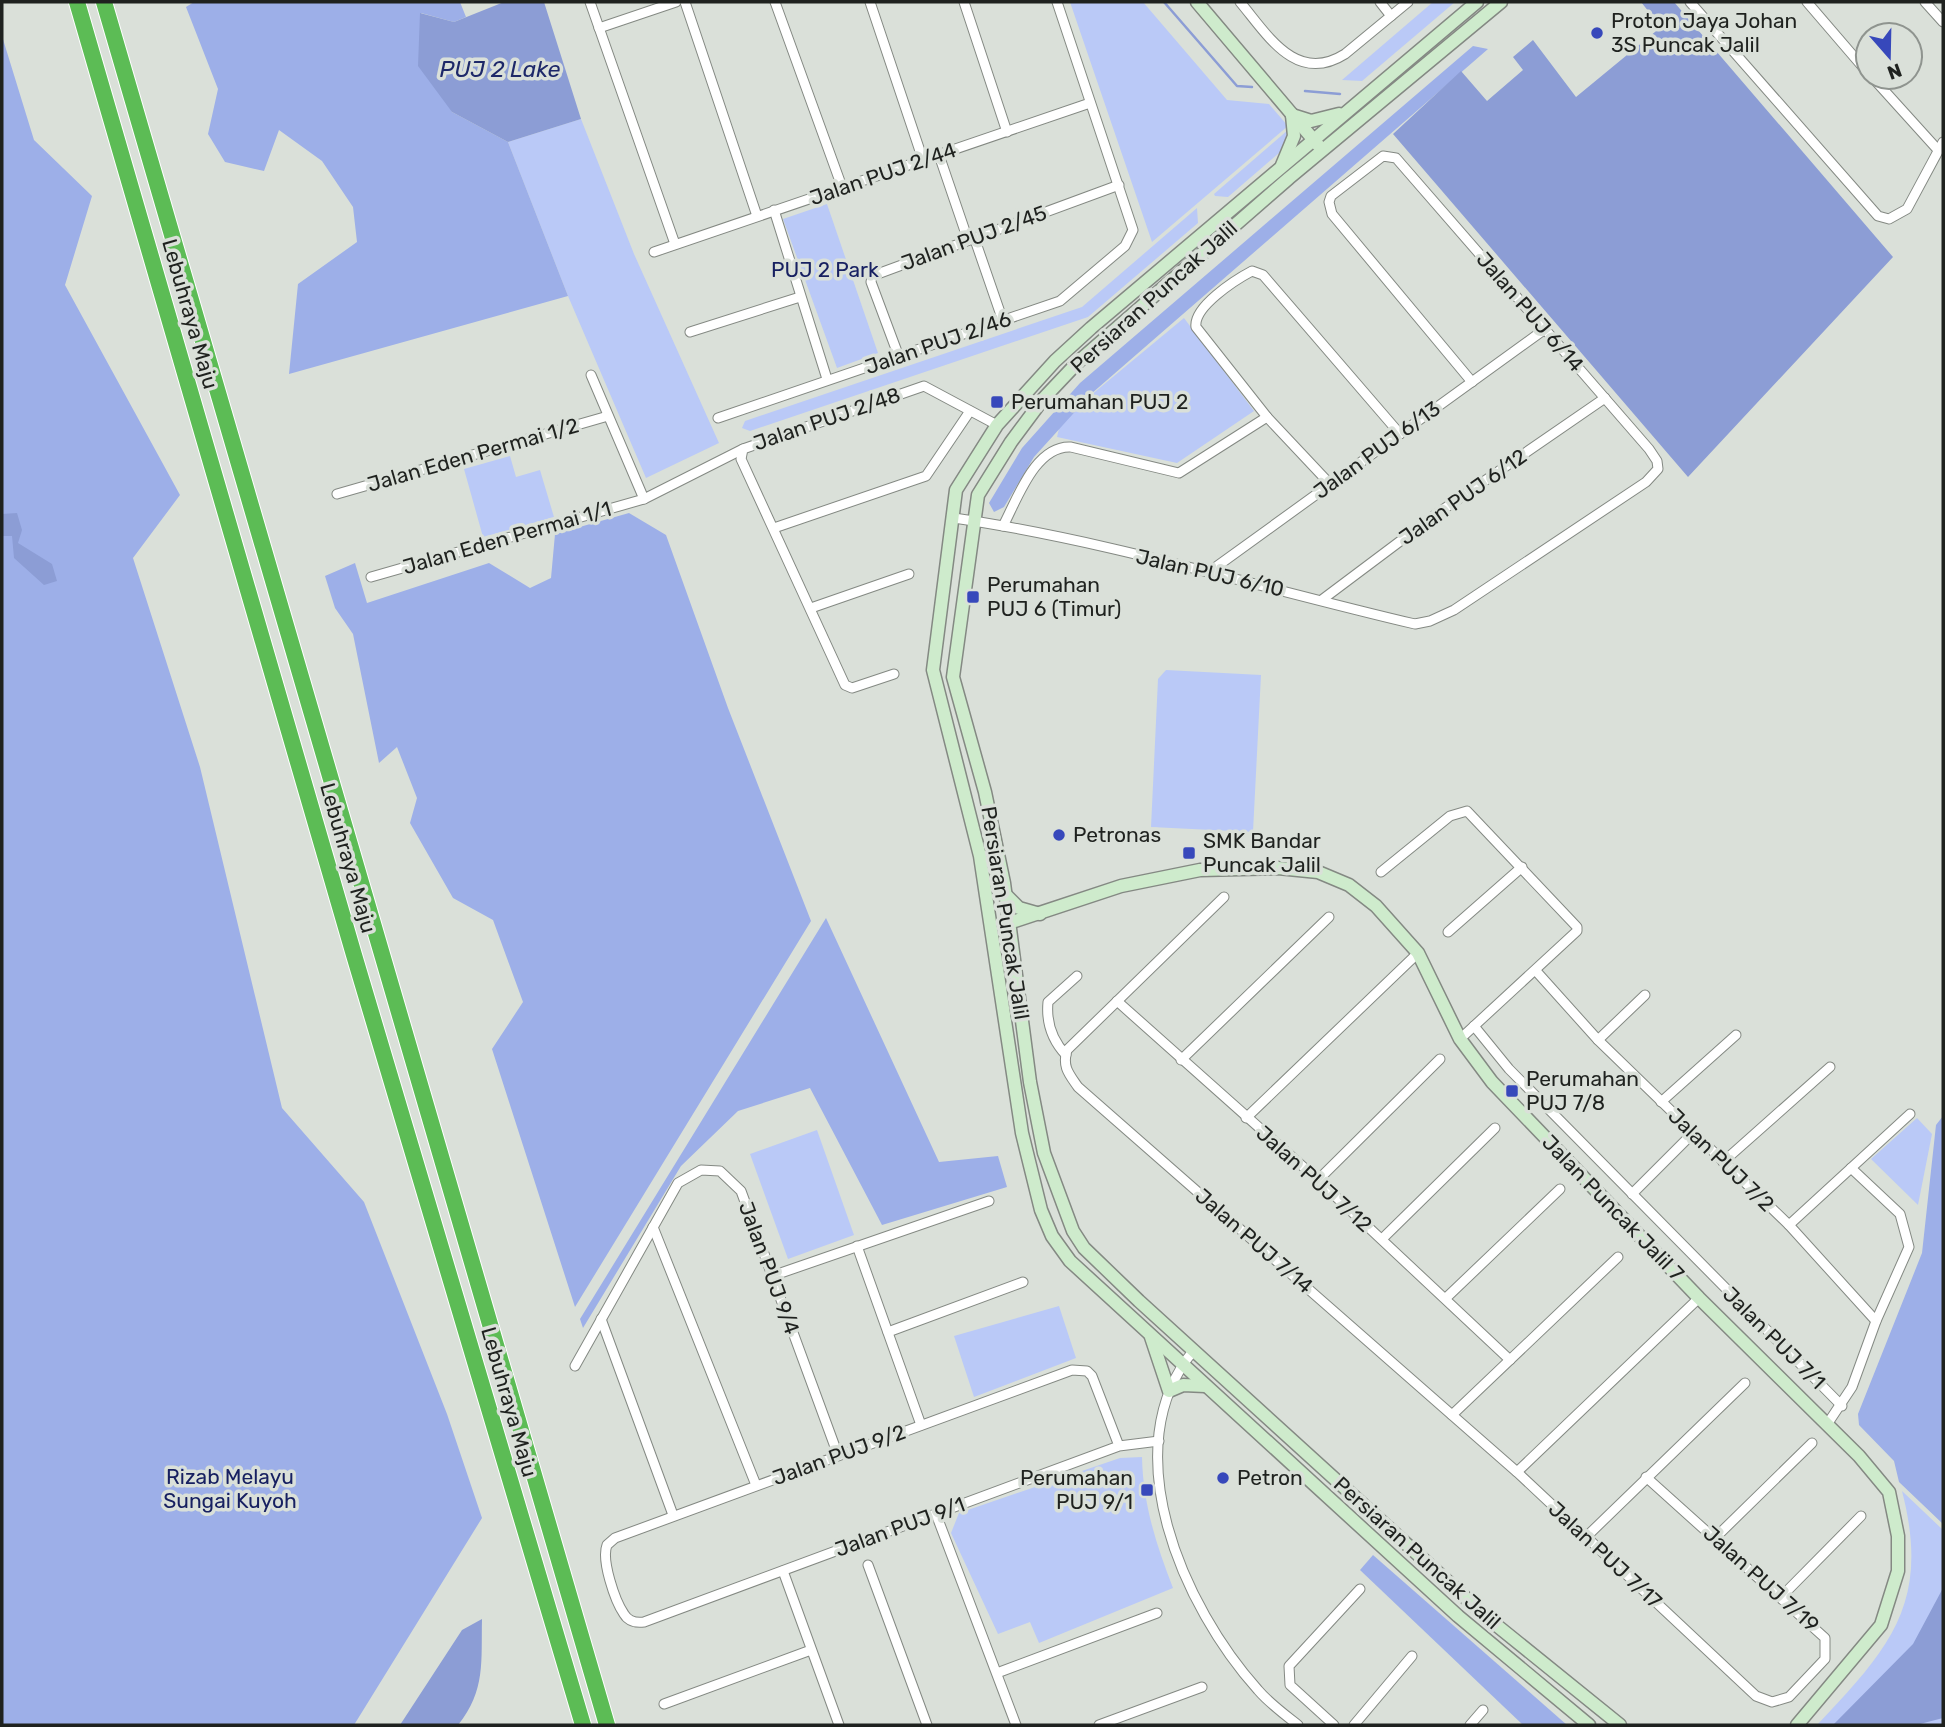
<svg xmlns="http://www.w3.org/2000/svg" width="1945" height="1727" viewBox="0 0 1945 1727" font-family="Rubik,sans-serif">
	<style>
		.green { fill: #bac9f7 }
		.forest { fill: #9dafe8 }
		.water { fill: #8c9dd5 }
		.lines { fill: none; stroke-linecap: round; stroke-linejoin: round }
		.stream { stroke: #8c9dd5; stroke-width: 2.5 }
		.street-casing { stroke: #848983; stroke-width: 11 }
		.secondary-casing { stroke: #848983; stroke-width: 15 }
		.highway-casing { stroke: #fff; stroke-width: 18 }
		.street { stroke: #fff; stroke-width: 9 }
		.secondary { stroke: #ceebcc; stroke-width: 12 }
		.highway { stroke: #5cbc55; stroke-width: 16 }
		.poi-dot { fill: #3748bb; stroke: #dae0d9; stroke-width: 2.5 }
		.labels { text-anchor: middle; stroke-width: 7; stroke-linejoin: round; paint-order: stroke }
		.poi-label { font-size: 21px; fill: #1f221f; stroke: #dae0d9; text-anchor: start }
		.street-label { font-size: 21px; fill: #1f221f; stroke: #dae0d9 }
		.park-label { font-size: 21px; fill: #172061; stroke: #dae0d9 }
		.water-label { font-size: 23px; font-style: italic; fill: #1d2869; stroke: #dae0d9 }
	</style>
	<rect width="100%" height="100%" fill="#dae0d9"/>
	<!-- green -->
	<g class="green">
		<path d="M 1070,2 L 1143,2 L 1227,100 L 1269,104 L 1288,126 L 1152,242 Z"/>
		<path d="M 1433,2 L 1455,2 L 1362,81 L 1342,80 Z"/>
		<path d="M 581,119 L 634,254 L 719,443 L 646,478 L 568,296 L 508,142 Z"/>
		<path d="M 1288,130 L 1286,147 L 1228,197 L 1215,196 L 1214,194 Z"/>
		<path d="M 827,204 L 878,353 L 837,368 L 783,219 Z"/>
		<path d="M 1197,208 L 1198,223 L 1088,317 L 750,431 L 742,428 L 745,421 L 1082,307 Z"/>
		<path d="M 1184,318 L 1254,411 L 1177,463 L 1057,437 L 1061,420 Z"/>
		<path d="M 510,456 L 516,477 L 540,470 L 554,517 L 483,537 L 464,469 Z"/>
		<path d="M 1166,670 L 1261,675 L 1253,832 L 1151,827 L 1158,679 Z"/>
		<path d="M 1917,1118 L 1932,1134 L 1918,1205 L 1871,1159 Z"/>
		<path d="M 817,1130 L 854,1235 L 788,1259 L 750,1154 Z"/>
		<path d="M 1059,1306 L 1076,1358 L 974,1397 L 954,1336 Z"/>
		<path d="M 1142,1457 C 1143,1504 1156,1544 1173,1588 L 1039,1643 L 1030,1622 L 998,1634 L 951,1533 L 959,1513 L 1120,1458 Z"/>
		<path d="M 1902,1491 L 1943,1530 L 1943,1725 L 1817,1725 C 1890,1648 1931,1603 1902,1491 Z"/>
	</g>
	<!-- forest -->
	<g class="forest">
		<path d="M 194,2 L 460,2 L 466,17 L 454,22 L 421,13 L 452,112 L 508,142 L 568,296 L 289,374 L 298,284 L 357,242 L 353,207 L 322,161 L 279,130 L 264,171 L 225,162 L 208,134 L 218,89 L 186,7 Z"/>
		<path d="M 2,36 L 34,140 L 92,196 L 65,285 L 180,495 L 133,558 L 200,767 L 282,1108 L 364,1202 L 447,1414 L 482,1518 L 354,1725 L 2,1725 Z"/>
		<path d="M 1473,46 L 1488,49 L 1091,394 L 1034,457 L 1004,507 L 994,512 L 989,503 L 1022,448 L 1080,383 Z"/>
		<path d="M 629,513 L 666,535 L 728,708 L 811,921 L 575,1307 L 492,1049 L 523,1002 L 493,920 L 453,898 L 410,823 L 417,798 L 397,747 L 379,763 L 353,634 L 335,608 L 325,576 L 355,563 L 367,603 L 489,563 L 530,588 L 551,578 L 555,534 Z"/>
		<path d="M 826,918 L 939,1162 L 998,1156 L 1007,1187 L 882,1225 L 810,1088 L 738,1111 L 681,1166 L 583,1328 L 580,1319 Z"/>
		<path d="M 1943,1116 L 1943,1524 L 1899,1482 L 1894,1461 L 1859,1425 L 1858,1414 L 1922,1253 L 1936,1125 Z"/>
		<path d="M 1373,1555 L 1567,1725 L 1523,1725 L 1360,1570 Z"/>
	</g>
	<!-- water -->
	<g class="water">
		<path d="M 504,2 L 544,2 L 581,119 L 508,142 L 452,112 L 418,66 L 420,13 L 454,22 Z"/>
		<path d="M 1641,2 L 1674,2 L 1893,257 L 1688,477 L 1393,134 L 1461,71 L 1487,101 L 1523,70 L 1513,57 L 1533,40 L 1576,97 L 1661,27 Z"/>
		<path d="M 17,513 L 22,530 L 18,543 L 52,564 L 57,581 L 44,585 L 14,558 L 12,536 L 2,536 L 2,514 Z"/>
		<path d="M 1943,1588 L 1943,1718 L 1916,1725 L 1833,1725 L 1913,1644 Z"/>
		<path d="M 482,1619 C 481,1660 486,1691 458,1725 L 400,1725 L 462,1630 Z"/>
	</g>
	<g class="lines">
		<!-- stream -->
		<g class="stream">
			<path d="M 1164,2 L 1237,86 L 1252,87"/>
			<path d="M 1305,91 L 1340,94"/>
		</g>
		<!-- street casing -->
		<g class="street-casing">
			<g id="street">
				<path d="M 590,2 L 675,244"/>
				<path d="M 685,2 L 757,216"/>
				<path d="M 775,2 L 842,187"/>
				<path d="M 870,2 L 923,160"/>
				<path d="M 964,2 L 1007,132"/>
				<path d="M 1240,2 C 1267,34 1296,85 1345,54 L 1408,2"/>
				<path d="M 1380,2 L 1391,16"/>
				<path d="M 1690,2 L 1878,216 L 1889,219 L 1907,209 L 1943,142"/>
				<path d="M 1807,2 L 1868,73"/>
				<path d="M 1925,2 L 1943,22"/>
				<path d="M 599,28 L 676,2"/>
				<path d="M 1872,77 L 1938,150"/>
				<path d="M 939,155 L 968,240"/>
				<path d="M 774,210 L 827,379"/>
				<path d="M 974,237 L 1003,321"/>
				<path d="M 654,252 L 1090,103"/>
				<path d="M 690,332 L 800,297"/>
				<path d="M 899,357 L 871,282 L 872,276 L 1119,185"/>
				<path d="M 591,375 L 644,499"/>
				<path d="M 718,418 L 1060,301 L 1125,246 L 1133,230 L 1057,2"/>
				<path d="M 1330,484 L 1267,417 L 1196,327 C 1193,307 1235,280 1252,271 L 1263,275 L 1400,434"/>
				<path d="M 337,494 L 608,416"/>
				<path d="M 954,518 C 1110,541 1261,588 1415,624 L 1430,621 L 1454,610 L 1646,482 L 1658,469 L 1657,461 L 1649,449 L 1396,158 L 1383,156 L 1331,196 L 1329,202 L 1332,214 L 1472,382"/>
				<path d="M 1003,526 C 1017,500 1035,445 1071,447 L 1179,473 L 1267,417"/>
				<path d="M 774,528 L 926,476 L 970,411"/>
				<path d="M 1209,572 L 1545,329"/>
				<path d="M 371,577 L 644,499 L 743,449"/>
				<path d="M 1323,599 L 1435,515 L 1605,398"/>
				<path d="M 811,608 L 909,574"/>
				<path d="M 894,674 L 852,688 L 845,685 L 741,459 L 743,449 L 924,386 L 997,425"/>
				<path d="M 1381,872 L 1450,816 L 1467,811 L 1577,927 L 1577,931 L 1460,1039"/>
				<path d="M 1224,897 L 1067,1050 C 1062,1067 1069,1074 1078,1087 L 1517,1472 L 1756,1696 L 1772,1702 L 1789,1697 L 1825,1659 L 1825,1638 L 1646,1477"/>
				<path d="M 1448,932 L 1522,867"/>
				<path d="M 1536,971 L 1598,1040 L 1789,1225 L 1876,1321"/>
				<path d="M 1117,1001 L 1318,1180 L 1510,1360"/>
				<path d="M 1474,1026 L 1509,1069 L 1842,1406"/>
				<path d="M 1598,1040 L 1645,995"/>
				<path d="M 1066,1055 C 1052,1040 1046,1023 1048,1002 L 1077,976"/>
				<path d="M 1181,1060 L 1329,917"/>
				<path d="M 1661,1102 L 1736,1035"/>
				<path d="M 1246,1118 L 1418,953"/>
				<path d="M 1723,1162 L 1830,1067"/>
				<path d="M 1318,1180 L 1440,1059"/>
				<path d="M 1632,1194 L 1693,1133"/>
				<path d="M 1789,1225 L 1910,1114"/>
				<path d="M 653,1227 L 756,1485"/>
				<path d="M 1382,1239 L 1495,1128"/>
				<path d="M 857,1246 L 921,1425"/>
				<path d="M 772,1276 L 989,1201"/>
				<path d="M 1446,1298 L 1560,1189"/>
				<path d="M 601,1319 L 673,1515"/>
				<path d="M 888,1332 L 1023,1282"/>
				<path d="M 1194,1350 C 1112,1448 1184,1608 1258,1690 C 1269,1703 1284,1714 1298,1725"/>
				<path d="M 575,1366 L 678,1183 L 701,1170 L 720,1171 L 741,1191 L 838,1455"/>
				<path d="M 1452,1415 L 1618,1257"/>
				<path d="M 1828,1423 L 1852,1387 L 1876,1321 L 1909,1247 L 1900,1214 L 1851,1168"/>
				<path d="M 1119,1446 L 1092,1376 L 1087,1371 L 1072,1370 L 615,1538 L 607,1545 C 601,1560 615,1601 624,1614 C 628,1621 636,1623 644,1622 L 1119,1446 L 1159,1441"/>
				<path d="M 1517,1472 L 1699,1298"/>
				<path d="M 936,1514 L 1016,1725"/>
				<path d="M 1716,1537 L 1812,1443"/>
				<path d="M 1585,1538 L 1745,1383"/>
				<path d="M 868,1565 L 927,1725"/>
				<path d="M 783,1571 L 839,1725"/>
				<path d="M 1782,1596 L 1861,1516"/>
				<path d="M 997,1673 L 1157,1613"/>
				<path d="M 664,1704 L 811,1650"/>
				<path d="M 1099,1725 L 1202,1687"/>
				<path d="M 1334,1725 L 1290,1685 L 1289,1666 L 1360,1589"/>
				<path d="M 1354,1725 L 1412,1656"/>
				<path d="M 1470,1725 L 1483,1710"/>
			</g>
		</g>
		<!-- secondary casing -->
		<g class="secondary-casing">
			<g id="secondary">
				<path d="M 1197,2 L 1318,145"/>
				<path d="M 1477,2 L 1091,328 L 1055,361 L 997,425 L 956,490 L 933,670 L 980,856 L 1022,1133 L 1041,1210 L 1052,1236 L 1070,1261 L 1458,1616 L 1589,1725"/>
				<path d="M 1501,2 L 1289,178 L 1078,362 L 1043,399 L 1011,442 L 978,495 L 953,677 L 985,792 L 1004,883 L 1030,1082 L 1044,1153 L 1073,1231 L 1084,1248 L 1139,1301 L 1490,1620 L 1620,1725"/>
				<path d="M 1292,115 L 1311,121 L 1339,114"/>
				<path d="M 1282,165 L 1294,136 L 1292,115"/>
				<path d="M 1006,895 L 1019,908 L 1040,914"/>
				<path d="M 1003,925 L 1121,886 L 1200,870 L 1278,868 L 1318,872 L 1349,885 L 1376,906 L 1418,953 L 1460,1039 L 1492,1082 L 1699,1298 L 1859,1456 L 1889,1492 L 1898,1536 L 1898,1571 L 1881,1625 L 1797,1725"/>
				<path d="M 1151,1337 L 1169,1391 L 1183,1385 L 1205,1386"/>
			</g>
		</g>
		<!-- highway casing -->
		<g class="highway-casing">
			<g id="highway">
				<path d="M 77,2 L 354,955 L 583,1725"/>
				<path d="M 104,2 L 607,1725"/>
			</g>
		</g>
		<!-- street -->
		<use href="#street" class="street"/>
		<!-- secondary -->
		<use href="#secondary" class="secondary"/>
		<!-- highway -->
		<use href="#highway" class="highway"/>
	</g>
	<!-- markers -->
	<g class="poi-dot">
		<circle cx="1597" cy="33" r="7"/>
		<rect x="990" y="395" width="14" height="14" rx="3.5"/>
		<rect x="966" y="590" width="14" height="14" rx="3.5"/>
		<circle cx="1059" cy="835" r="7"/>
		<rect x="1182" y="846" width="14" height="14" rx="3.5"/>
		<rect x="1505" y="1084" width="14" height="14" rx="3.5"/>
		<circle cx="1223" cy="1478" r="7"/>
		<rect x="1140" y="1483" width="14" height="14" rx="3.5"/>
	</g>
	<g class="labels">
		<!-- poi labels -->
		<g class="poi-label">
			<text x="1611" y="28">Proton Jaya Johan<tspan x="1611" dy="24">3S Puncak Jalil</tspan></text>
			<text x="1011" y="409">Perumahan PUJ 2</text>
			<text x="987" y="592">Perumahan<tspan x="987" dy="24">PUJ 6 (Timur)</tspan></text>
			<text x="1073" y="842">Petronas</text>
			<text x="1203" y="848">SMK Bandar<tspan x="1203" dy="24">Puncak Jalil</tspan></text>
			<text x="1526" y="1086">Perumahan<tspan x="1526" dy="24">PUJ 7/8</tspan></text>
			<text x="1133" y="1485" text-anchor="end">Perumahan<tspan x="1133" dy="24">PUJ 9/1</tspan></text>
			<text x="1237" y="1485">Petron</text>
		</g>
		<!-- street labels -->
		<g class="street-label">
			<text transform="translate(883 174) rotate(-19)" y="7">Jalan PUJ 2/44</text>
			<text transform="translate(974 238) rotate(-20)" y="7">Jalan PUJ 2/45</text>
			<text transform="translate(1154 297) rotate(-42)" y="7">Persiaran Puncak Jalil</text>
			<text transform="translate(1530 312) rotate(49)" y="7">Jalan PUJ 6/14</text>
			<text transform="translate(190 314) rotate(74)" y="7">Lebuhraya Maju</text>
			<text transform="translate(938 343) rotate(-19)" y="7">Jalan PUJ 2/46</text>
			<text transform="translate(827 419) rotate(-19)" y="7">Jalan PUJ 2/48</text>
			<text transform="translate(1377 450) rotate(-36)" y="7">Jalan PUJ 6/13</text>
			<text transform="translate(473 455) rotate(-16)" y="7">Jalan Eden Permai 1/2</text>
			<text transform="translate(1463 497) rotate(-35)" y="7">Jalan PUJ 6/12</text>
			<text transform="translate(507 538) rotate(-16)" y="7">Jalan Eden Permai 1/1</text>
			<text transform="translate(1210 573) rotate(13)" y="7">Jalan PUJ 6/10</text>
			<text transform="translate(348 858) rotate(74)" y="7">Lebuhraya Maju</text>
			<text transform="translate(1005 913) rotate(81)" y="7">Persiaran Puncak Jalil</text>
			<text transform="translate(1721 1160) rotate(44)" y="7">Jalan PUJ 7/2</text>
			<text transform="translate(1314 1179) rotate(42)" y="7">Jalan PUJ 7/12</text>
			<text transform="translate(1613 1208) rotate(46)" y="7">Jalan Puncak Jalil 7</text>
			<text transform="translate(1254 1241) rotate(41)" y="7">Jalan PUJ 7/14</text>
			<text transform="translate(769 1268) rotate(70)" y="7">Jalan PUJ 9/4</text>
			<text transform="translate(1774 1338) rotate(45)" y="7">Jalan PUJ 7/1</text>
			<text transform="translate(509 1402) rotate(74)" y="7">Lebuhraya Maju</text>
			<text transform="translate(839 1455) rotate(-20)" y="7">Jalan PUJ 9/2</text>
			<text transform="translate(900 1527) rotate(-20)" y="7">Jalan PUJ 9/1</text>
			<text transform="translate(1417 1553) rotate(42)" y="7">Persiaran Puncak Jalil</text>
			<text transform="translate(1605 1555) rotate(43)" y="7">Jalan PUJ 7/17</text>
			<text transform="translate(1761 1579) rotate(42)" y="7">Jalan PUJ 7/19</text>
		</g>
		<!-- park labels -->
		<g class="park-label">
			<text x="825" y="277">PUJ 2 Park</text>
			<text x="230" y="1484">Rizab Melayu<tspan x="230" dy="24">Sungai Kuyoh</tspan></text>
		</g>
		<!-- water labels -->
		<g class="water-label">
			<text x="500" y="77">PUJ 2 Lake</text>
		</g>
	</g>
	<!-- border -->
	<rect width="1945" height="1727" fill="none" stroke="#1f221f" stroke-width="7"/>
	<!-- north arrow -->
	<g transform="translate(1889 56) rotate(160)"><circle r="33" fill="#dae0d9" stroke="#8f948f" stroke-width="2"/>
	<path d="M0-5L12 26L0 18L-12 26Z" fill="#3748bb"/>
	<text y="-10" font-size="19" font-weight="bold" text-anchor="middle" fill="#1f221f">N</text>
	</g>
</svg>
